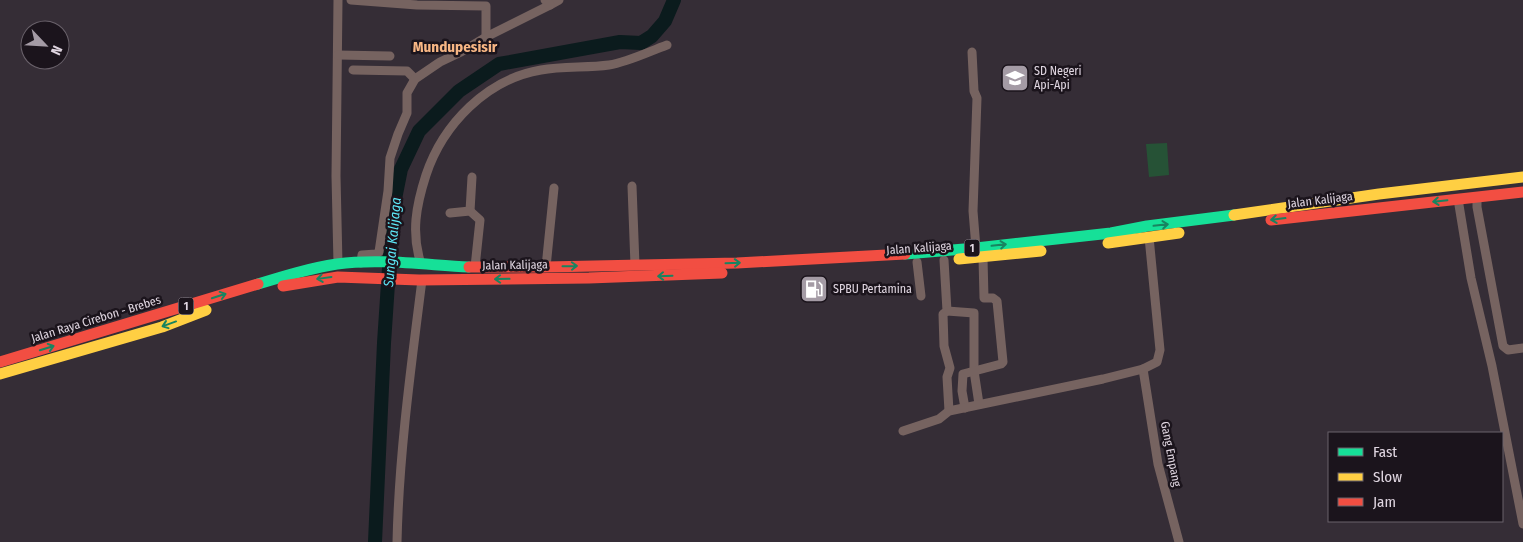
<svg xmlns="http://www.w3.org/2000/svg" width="1523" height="542" viewBox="0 0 1523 542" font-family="'Fira Sans Condensed',sans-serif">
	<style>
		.green { fill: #265236 }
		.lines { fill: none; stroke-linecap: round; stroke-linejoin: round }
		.river { stroke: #0b1b1d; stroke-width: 14 }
		.street { stroke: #766360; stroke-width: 9 }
		.fast { stroke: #16e098; stroke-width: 11 }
		.slow { stroke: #ffcf43; stroke-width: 11 }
		.jam { stroke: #f24e42; stroke-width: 11 }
		.oneway { stroke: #188460 }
		.labels { text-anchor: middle; stroke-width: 5; stroke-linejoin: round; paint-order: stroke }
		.shield { fill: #1b141c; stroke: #a59ca6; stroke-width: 1 }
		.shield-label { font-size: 11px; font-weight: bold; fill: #e0d6e1 }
		.poi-label { font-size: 12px; fill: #e0d6e1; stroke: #1b141c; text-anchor: start }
		.street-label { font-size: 12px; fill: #e0d6e1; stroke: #1b141c }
		.water-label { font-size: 14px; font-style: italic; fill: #5ee9f8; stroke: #1b141c }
		.quarter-label { font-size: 15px; font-weight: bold; fill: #f7b684; stroke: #1b141c }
	</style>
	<rect width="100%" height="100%" fill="#352d36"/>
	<!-- green -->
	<path class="green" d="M 1167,143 L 1169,175 L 1149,177 L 1146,144 Z"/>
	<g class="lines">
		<!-- river -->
		<path class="river" d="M 375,542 L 384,343 L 393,209 L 401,169 L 419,131 L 459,91 L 499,64 L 620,42 L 641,43 L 652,36 L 665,21 L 674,0"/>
		<!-- street -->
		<g class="street">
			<path d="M 338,0 L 336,176 L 338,264"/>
			<path d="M 351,0 L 417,5 L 486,6 L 486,37"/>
			<path d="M 550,5 L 559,0"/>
			<path d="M 972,52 L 974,91 L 977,98 L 973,211 L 976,248"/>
			<path d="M 338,55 L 390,56"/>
			<path d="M 353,70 L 407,71 L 415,79"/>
			<path d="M 632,186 L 635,265"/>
			<path d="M 1477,197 L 1477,207 L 1503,346 L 1508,350 L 1523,348"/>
			<path d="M 1458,199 L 1471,278 L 1492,366 L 1523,524"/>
			<path d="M 470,211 L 472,177"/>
			<path d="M 450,213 L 470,211 L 480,220 L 475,267"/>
			<path d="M 944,260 L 947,311 L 943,314 L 944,346 L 950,368 L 947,377 L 949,411"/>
			<path d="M 917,262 L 921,296"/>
			<path d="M 361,263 L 362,255 L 376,254 L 379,252 L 388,191 L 390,158 L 398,134 L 407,113 L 407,93 L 415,79 L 440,62 L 461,52 L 486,37 L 550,5 L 545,0"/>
			<path d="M 421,264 C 411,233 416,206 426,175 C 443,124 487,79 541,70 C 563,66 587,68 609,65 C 628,62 648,52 667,45"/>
			<path d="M 546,267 L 554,188"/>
			<path d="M 947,311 L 974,313 L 974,371 L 979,404"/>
			<path d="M 1143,369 L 1158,464 L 1179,542"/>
			<path d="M 965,408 L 962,391 L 963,374 L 1001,364 L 1003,362 L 997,301 L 993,298 L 984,298 L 983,258"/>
			<path d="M 903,431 L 939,419 L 949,411 L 1103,379 L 1143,369 L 1157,362 L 1160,350 L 1149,237"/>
			<path d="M 397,542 C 399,454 411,367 422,280"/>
		</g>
		<!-- fast -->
		<g class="fast">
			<path d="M 905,254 L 976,248 L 1111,233 L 1147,226 L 1234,215"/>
			<path d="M 258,284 C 284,276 310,268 337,264 C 379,258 427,265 469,267"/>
		</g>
		<!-- slow -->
		<g class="slow">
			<path d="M 1234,215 L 1379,194 L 1523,177"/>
			<path d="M 1108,243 L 1179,233"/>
			<path d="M 959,259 L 1041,251"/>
			<path d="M 0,374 L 162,327 L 206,310"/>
		</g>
		<!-- jam -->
		<g class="jam">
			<path d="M 1271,220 L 1523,192"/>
			<path d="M 469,267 L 546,267 L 737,263 L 905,254"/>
			<path d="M 283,286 L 338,277 L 419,280 L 589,278 L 722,273"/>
			<path d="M 0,362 L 258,284"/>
		</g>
	</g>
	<!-- one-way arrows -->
	<defs><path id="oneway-shaft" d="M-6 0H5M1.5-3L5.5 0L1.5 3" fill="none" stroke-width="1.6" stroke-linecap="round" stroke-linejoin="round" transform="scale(1.25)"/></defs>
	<g class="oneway">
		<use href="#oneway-shaft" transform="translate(1440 201) rotate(174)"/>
		<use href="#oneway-shaft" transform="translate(1278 219) rotate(173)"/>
		<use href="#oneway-shaft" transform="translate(1161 225) rotate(-6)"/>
		<use href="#oneway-shaft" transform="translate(999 245) rotate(-6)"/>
		<use href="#oneway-shaft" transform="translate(733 263) rotate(-2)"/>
		<use href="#oneway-shaft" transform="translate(570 266) rotate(-1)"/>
		<use href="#oneway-shaft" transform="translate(665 276) rotate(178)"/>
		<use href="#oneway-shaft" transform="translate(324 278) rotate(172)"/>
		<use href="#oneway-shaft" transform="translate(502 279) rotate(179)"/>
		<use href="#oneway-shaft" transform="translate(219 296) rotate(-18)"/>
		<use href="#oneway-shaft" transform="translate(169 324) rotate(160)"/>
		<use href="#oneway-shaft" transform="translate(47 348) rotate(-17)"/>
	</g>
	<!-- icons -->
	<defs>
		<g id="school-square" transform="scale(1.4375)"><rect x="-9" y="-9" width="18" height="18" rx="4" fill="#a49ba5" stroke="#1b141c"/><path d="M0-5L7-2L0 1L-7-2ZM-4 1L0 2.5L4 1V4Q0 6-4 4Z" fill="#fff"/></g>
		<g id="fuel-square" transform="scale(1.4375)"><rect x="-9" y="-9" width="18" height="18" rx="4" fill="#a49ba5" stroke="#1b141c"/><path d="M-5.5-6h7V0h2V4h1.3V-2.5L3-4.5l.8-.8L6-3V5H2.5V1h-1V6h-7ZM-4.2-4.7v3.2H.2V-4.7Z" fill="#fff"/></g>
	</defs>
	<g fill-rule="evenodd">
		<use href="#school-square" x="1015" y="78"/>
		<use href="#fuel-square" x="814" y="289"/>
	</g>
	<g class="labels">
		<!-- shield labels -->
		<g class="shield">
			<rect x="964.5" y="239.5" width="15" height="17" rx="4"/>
			<rect x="178.5" y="297.5" width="15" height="17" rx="4"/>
		</g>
		<g class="shield-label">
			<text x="972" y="252">1</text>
			<text x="186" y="310">1</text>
		</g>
		<!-- poi labels -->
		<g class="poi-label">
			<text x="1034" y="75">SD Negeri<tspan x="1034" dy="14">Api-Api</tspan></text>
			<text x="833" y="293">SPBU Pertamina</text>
		</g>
		<!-- street labels -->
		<g class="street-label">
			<text transform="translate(1320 200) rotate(-7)" y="4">Jalan Kalijaga</text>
			<text transform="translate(919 248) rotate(-4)" y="4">Jalan Kalijaga</text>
			<text transform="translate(515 265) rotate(-1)" y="4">Jalan Kalijaga</text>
			<text transform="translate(96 319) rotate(-17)" y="4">Jalan Raya Cirebon - Brebes</text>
			<text transform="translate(1171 454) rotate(79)" y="4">Gang Empang</text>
		</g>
		<!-- water labels -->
		<g class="water-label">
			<text transform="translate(392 242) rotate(-85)" y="5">Sungai Kalijaga</text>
		</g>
		<!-- quarter labels -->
		<g class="quarter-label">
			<text x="455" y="52">Mundupesisir</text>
		</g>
	</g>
	<!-- legend -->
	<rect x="1328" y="432" width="175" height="90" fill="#1b141c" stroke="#6a626b"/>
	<rect x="1338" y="448" width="25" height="8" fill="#16e098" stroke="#6a626b"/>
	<text x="1373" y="457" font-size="15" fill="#e0d6e1">Fast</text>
	<rect x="1338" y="473" width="25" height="8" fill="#ffcf43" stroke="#6a626b"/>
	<text x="1373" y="482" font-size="15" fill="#e0d6e1">Slow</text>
	<rect x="1338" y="498" width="25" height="8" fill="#f24e42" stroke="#6a626b"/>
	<text x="1373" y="507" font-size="15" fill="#e0d6e1">Jam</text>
	<!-- north arrow -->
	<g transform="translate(45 45) rotate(115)"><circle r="24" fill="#1b141c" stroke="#6a626b"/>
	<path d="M0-4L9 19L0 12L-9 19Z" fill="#a49ba5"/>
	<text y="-8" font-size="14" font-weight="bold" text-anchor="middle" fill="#e0d6e1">N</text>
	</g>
</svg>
